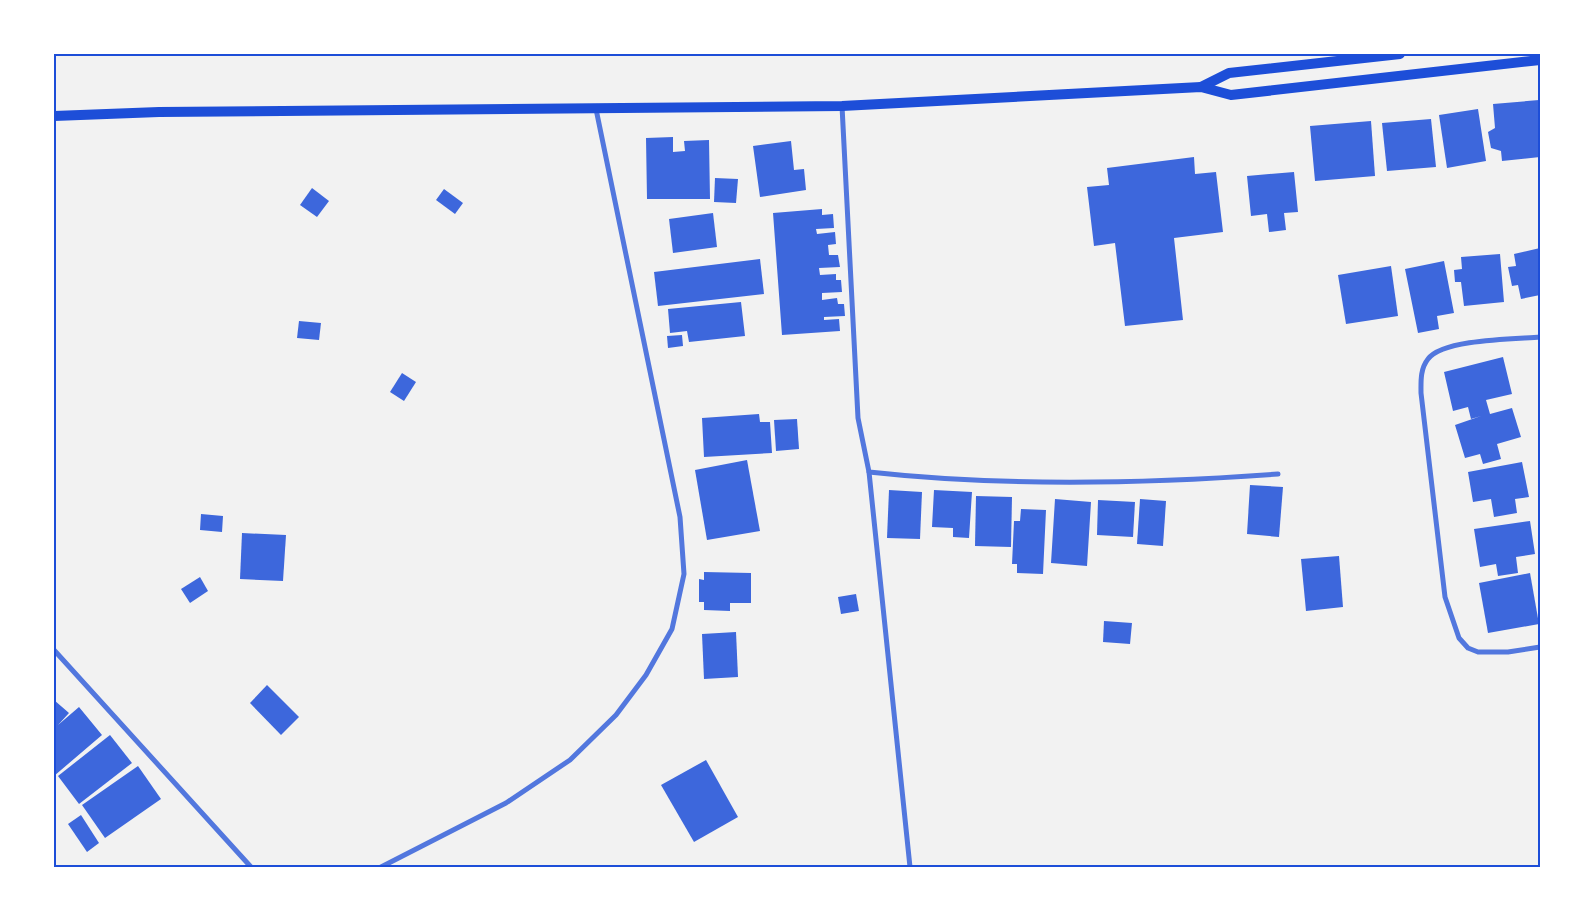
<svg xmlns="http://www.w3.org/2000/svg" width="1594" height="921" viewBox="0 0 1594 921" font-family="'DM Sans',sans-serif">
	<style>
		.building { fill: #3d67dc }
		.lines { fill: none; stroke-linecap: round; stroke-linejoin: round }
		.minor { stroke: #5277de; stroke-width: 5 }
		.secondary { stroke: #1d4ed8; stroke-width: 10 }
		.neatline { fill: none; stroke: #1d4ed8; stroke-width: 2 }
	</style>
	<rect width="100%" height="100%" fill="#f2f2f2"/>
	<!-- building -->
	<g class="building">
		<path d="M 1539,100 L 1540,157 L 1502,161 L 1501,151 L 1491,148 L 1488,132 L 1495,128 L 1493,104 Z"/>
		<path d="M 1478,109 L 1486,161 L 1447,168 L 1439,115 Z"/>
		<path d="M 1431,119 L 1436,167 L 1387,171 L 1382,123 Z"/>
		<path d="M 1371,121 L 1375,176 L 1315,181 L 1310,126 Z"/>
		<path d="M 673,137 L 673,152 L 685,151 L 684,141 L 709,140 L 710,199 L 647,199 L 646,138 Z"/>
		<path d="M 791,141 L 794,170 L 804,169 L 806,190 L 760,197 L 753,146 Z"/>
		<path d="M 1194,157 L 1195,174 L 1216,172 L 1223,232 L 1174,238 L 1183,320 L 1125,326 L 1115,243 L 1094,246 L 1087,187 L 1109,185 L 1107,168 Z"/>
		<path d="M 1294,172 L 1298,212 L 1284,213 L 1286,230 L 1269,232 L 1267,214 L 1251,216 L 1247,176 Z"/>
		<path d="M 715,178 L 738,179 L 736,203 L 714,202 Z"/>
		<path d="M 312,188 L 329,201 L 317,217 L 300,205 Z"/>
		<path d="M 444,189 L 463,203 L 455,214 L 436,200 Z"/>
		<path d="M 822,209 L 822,215 L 833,214 L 834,228 L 816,229 L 817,234 L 835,232 L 836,244 L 828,245 L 829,255 L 838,255 L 840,267 L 819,268 L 820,275 L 836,274 L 836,280 L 841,280 L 842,292 L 822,293 L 822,300 L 837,298 L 838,304 L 844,304 L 845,316 L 824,317 L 824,320 L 839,319 L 840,331 L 782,335 L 773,213 Z"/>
		<path d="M 713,213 L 717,247 L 673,253 L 669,219 Z"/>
		<path d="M 1540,248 L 1540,295 L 1521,299 L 1518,285 L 1512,286 L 1508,267 L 1516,266 L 1514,254 Z"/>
		<path d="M 1500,254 L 1504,302 L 1464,306 L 1461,282 L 1455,282 L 1454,270 L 1462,269 L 1461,257 Z"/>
		<path d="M 760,259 L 764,294 L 658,306 L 654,272 Z"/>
		<path d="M 1444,261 L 1454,313 L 1437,316 L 1439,329 L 1418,333 L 1405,269 Z"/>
		<path d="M 1391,266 L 1398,316 L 1346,324 L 1338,275 Z"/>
		<path d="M 741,302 L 745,336 L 689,342 L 687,331 L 670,333 L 668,309 Z"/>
		<path d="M 299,321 L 321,323 L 319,340 L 297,338 Z"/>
		<path d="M 682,335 L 683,346 L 668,348 L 667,336 Z"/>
		<path d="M 1503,357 L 1512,394 L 1486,400 L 1490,414 L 1512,408 L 1521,437 L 1497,444 L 1501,459 L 1483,464 L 1480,454 L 1465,458 L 1455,425 L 1481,416 L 1471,419 L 1468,407 L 1453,411 L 1444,372 Z"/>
		<path d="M 402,373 L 416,382 L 404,401 L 390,392 Z"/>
		<path d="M 759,414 L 760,422 L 770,422 L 772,453 L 704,457 L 702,418 Z"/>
		<path d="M 797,419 L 799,449 L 776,451 L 774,420 Z"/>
		<path d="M 747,460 L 760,531 L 707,540 L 695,470 Z"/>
		<path d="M 1522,462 L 1529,497 L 1515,499 L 1517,513 L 1494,517 L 1491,499 L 1473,502 L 1468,472 Z"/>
		<path d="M 1250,485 L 1283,487 L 1279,537 L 1247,534 Z"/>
		<path d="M 889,490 L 922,492 L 920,539 L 887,538 Z"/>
		<path d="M 934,490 L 972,492 L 969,538 L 953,537 L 953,528 L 932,527 Z"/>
		<path d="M 976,496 L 1012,497 L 1011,547 L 975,546 Z"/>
		<path d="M 1055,499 L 1091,502 L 1087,566 L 1051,563 Z"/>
		<path d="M 1140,499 L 1166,501 L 1163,546 L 1137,544 Z"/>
		<path d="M 1098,500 L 1135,502 L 1133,537 L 1097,535 Z"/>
		<path d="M 1021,509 L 1046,510 L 1043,574 L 1017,573 L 1017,564 L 1012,564 L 1014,521 L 1020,521 Z"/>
		<path d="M 201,514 L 223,516 L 222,532 L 200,530 Z"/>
		<path d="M 1530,521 L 1535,554 L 1516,557 L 1518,573 L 1498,576 L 1496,564 L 1480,567 L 1474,529 Z"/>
		<path d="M 242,533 L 286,535 L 283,581 L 240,579 Z"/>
		<path d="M 1339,556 L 1343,607 L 1306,611 L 1301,559 Z"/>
		<path d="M 704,572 L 751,573 L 751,603 L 730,603 L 730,611 L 704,610 L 704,602 L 699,602 L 699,579 L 704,580 Z"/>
		<path d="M 1530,573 L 1539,624 L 1488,633 L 1479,583 Z"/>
		<path d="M 200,577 L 208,591 L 190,603 L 181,589 Z"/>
		<path d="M 856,594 L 859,611 L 841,614 L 838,597 Z"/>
		<path d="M 1104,621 L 1132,623 L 1130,644 L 1103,642 Z"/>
		<path d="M 736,632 L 738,677 L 704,679 L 702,634 Z"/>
		<path d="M 267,685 L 299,717 L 281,735 L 250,703 Z"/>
		<path d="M 54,700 L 69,713 L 58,725 L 79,707 L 102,735 L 54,776 Z"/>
		<path d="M 110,735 L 132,763 L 79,804 L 58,776 Z"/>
		<path d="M 706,760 L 738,817 L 694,842 L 661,785 Z"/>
		<path d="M 138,766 L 161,799 L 105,838 L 82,805 Z"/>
		<path d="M 81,815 L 99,843 L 87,852 L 68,824 Z"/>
	</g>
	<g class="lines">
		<!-- minor -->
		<g class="minor">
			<path d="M 842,106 L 858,418 L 869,472 C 1005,487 1142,484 1278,474"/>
			<path d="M 1540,337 C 1515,339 1443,339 1428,359 C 1420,369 1421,382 1421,393 L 1445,597 L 1459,638 L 1468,648 L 1478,652 L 1508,652 L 1540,647"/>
			<path d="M 869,472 L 910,867"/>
			<path d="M 54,650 L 251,867"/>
			<path d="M 381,867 L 506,803 L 570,760 L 616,715 L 646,675 L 672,629 L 684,574 L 680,517 L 596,109"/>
		</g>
		<!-- secondary -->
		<g class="secondary">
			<path d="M 1201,87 L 1229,73 L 1400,54"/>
			<path d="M 54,116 L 159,112 L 842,106 L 1201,87 L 1231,95 L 1540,60"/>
		</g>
	</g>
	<!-- border -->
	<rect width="1594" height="921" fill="none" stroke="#ffffff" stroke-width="110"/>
	<rect x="55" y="55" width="1484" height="811" class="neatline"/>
</svg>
